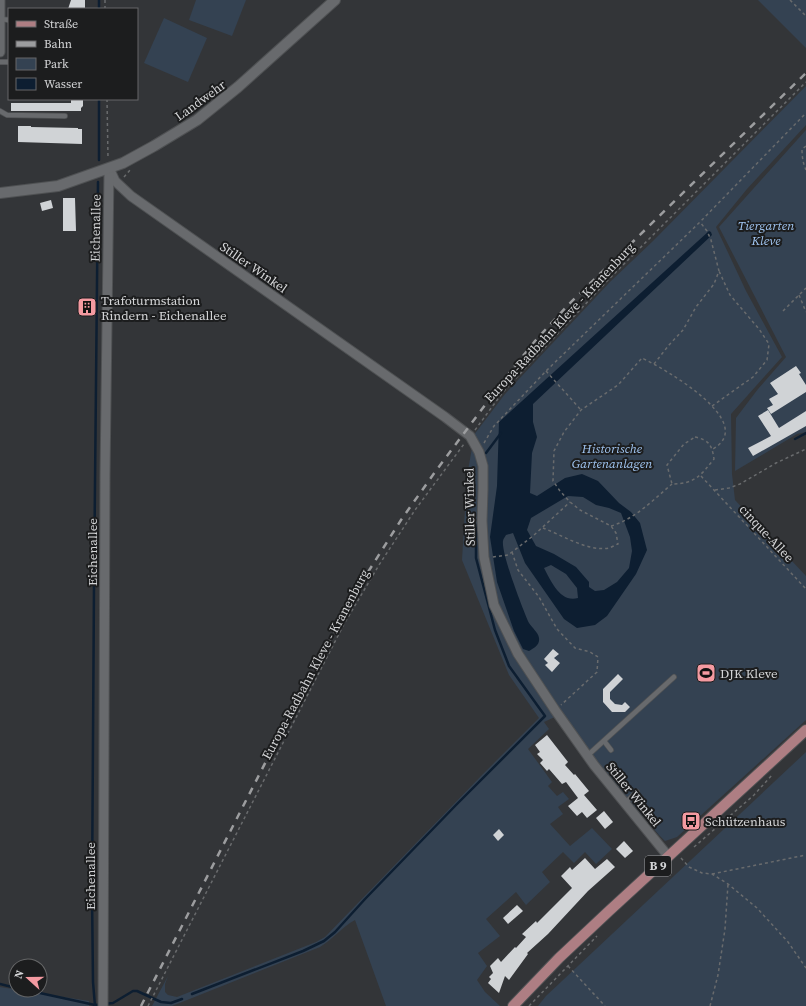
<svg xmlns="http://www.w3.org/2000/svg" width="806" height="1006" viewBox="0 0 806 1006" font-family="'Source Serif 4',serif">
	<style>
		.green { fill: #344252 }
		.water { fill: #0d1e31; fill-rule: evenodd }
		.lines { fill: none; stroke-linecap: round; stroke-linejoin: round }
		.stream { stroke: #0d1e31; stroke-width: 2.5 }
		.building { fill: #d0d3d6 }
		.service-casing { stroke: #4f5153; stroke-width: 6 }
		.minor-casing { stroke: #4f5153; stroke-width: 11 }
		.secondary-casing { stroke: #4f5153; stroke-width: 12 }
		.primary-casing { stroke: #4f5153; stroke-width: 12 }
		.path { stroke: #696b6d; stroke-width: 1.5; stroke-dasharray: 3 3; stroke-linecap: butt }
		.service { stroke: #686a6d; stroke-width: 4.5 }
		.minor { stroke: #686a6d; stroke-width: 9 }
		.secondary { stroke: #686a6d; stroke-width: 10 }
		.primary { stroke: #ae7e83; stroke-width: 10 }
		.rail { stroke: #9c9d9f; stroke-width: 2.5; stroke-dasharray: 7 7; stroke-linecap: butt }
		.labels { text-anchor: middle; stroke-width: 4; stroke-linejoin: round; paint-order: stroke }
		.shield { fill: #1c1d1e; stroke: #9d9ea0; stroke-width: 1 }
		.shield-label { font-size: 12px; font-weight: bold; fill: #d4d5d7 }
		.street-label { font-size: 13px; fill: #d4d5d7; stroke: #1c1d1e }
		.park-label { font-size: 13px; font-style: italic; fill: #a0c5f1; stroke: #1c1d1e }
		.poi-label { font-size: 13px; fill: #d4d5d7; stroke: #1c1d1e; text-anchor: start }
	</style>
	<rect width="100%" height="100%" fill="#333538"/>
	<!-- green -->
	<g class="green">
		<path d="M 196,0 L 246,0 L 232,36 L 189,20 Z"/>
		<path d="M 758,0 L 806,0 L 806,48 Z"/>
		<path d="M 164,18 L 207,38 L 188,82 L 144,63 Z"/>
		<path d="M 806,86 L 806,125 L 747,189 L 716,227 L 746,291 L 782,357 L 731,414 L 732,474 L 735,500 L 806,576 L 806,720 L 677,837 L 665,841 L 659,835 L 593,758 L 561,714 L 544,722 L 549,729 L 528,749 L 552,782 L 548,786 L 557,796 L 563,792 L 569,799 L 558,807 L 563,814 L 550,824 L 570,846 L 592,828 L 612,849 L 596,864 L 585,852 L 574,863 L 563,852 L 542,872 L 550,882 L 526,905 L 516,892 L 486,919 L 500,936 L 478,953 L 487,966 L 477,980 L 485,992 L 500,1006 L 386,1006 L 355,920 C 342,927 333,939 320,947 L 172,1006 L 152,1006 L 168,976 L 165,984 L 165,992 L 168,995 L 177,997 L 316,942 L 325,937 L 483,774 L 539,718 L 509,675 L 462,560 L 467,476 L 472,448 L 470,440 L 505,394 L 610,282 L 653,241 Z"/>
		<path d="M 806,130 L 806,432 L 797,434 L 735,471 L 736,418 L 758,389 L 786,357 L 719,227 Z"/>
		<path d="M 806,752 L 806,1006 L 538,1006 L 546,996 Z"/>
		<path d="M 0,987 L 89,1001 L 89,1006 L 0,1006 Z"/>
	</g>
	<!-- water -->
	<path class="water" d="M 709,231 L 711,232 L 712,235 L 533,404 L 533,422 L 537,437 L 532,453 L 530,493 L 537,496 L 565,478 L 582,474 L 598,481 L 619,503 L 631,512 L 640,523 L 647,550 L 636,574 L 607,616 L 595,625 L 577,628 L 564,619 L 525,563 L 513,533 L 506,535 C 505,537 503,539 503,541 C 501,553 523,610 529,623 C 532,628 538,632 539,638 C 540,645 534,648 529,651 L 523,649 L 514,631 L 497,582 L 490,537 L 497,486 L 499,422 ZM 568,496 L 583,497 L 596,505 L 609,508 L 621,513 L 630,537 L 632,551 L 629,568 L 617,582 L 604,590 L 595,591 L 589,587 L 589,582 L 576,567 L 554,554 L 536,546 L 527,530 L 531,518 ZM 551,565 L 566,574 L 577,588 L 578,598 C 560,603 551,581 544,568 Z"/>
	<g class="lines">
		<!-- stream -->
		<g class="stream">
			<path d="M 99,9 L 99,0"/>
			<path d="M 99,160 L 99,99"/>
			<path d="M 795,439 L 806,433"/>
			<path d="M 486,453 L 501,433"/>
			<path d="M 0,984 L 16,988"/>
			<path d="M 26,990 L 95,1005 L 113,1003 L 133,991 L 137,991 L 161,1002 L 171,1003 L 182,999"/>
			<path d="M 192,994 L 303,951 L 324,941 L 335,932 L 365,899 L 456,805 L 545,716 L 509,666 L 495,630 L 476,558 L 476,538 L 478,524"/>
			<path d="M 95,1006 L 93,982 L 92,893 L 94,586 L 98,182"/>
		</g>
	</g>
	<!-- building -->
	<g class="building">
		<path d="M 71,0 L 85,0 L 85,9 L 68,9 Z"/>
		<path d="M 71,99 L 83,99 L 83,106 L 81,108 L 81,111 L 11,111 L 11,103 L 71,103 Z"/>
		<path d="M 18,126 L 31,126 L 31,127 L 78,128 L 78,129 L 82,129 L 82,144 L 18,142 Z"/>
		<path d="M 63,198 L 75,198 L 76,231 L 63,231 Z"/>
		<path d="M 51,200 L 53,208 L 42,211 L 40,203 Z"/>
		<path d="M 796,366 L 801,373 L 799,374 L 806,385 L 806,392 L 771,414 L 767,408 L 773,405 L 769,399 L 778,394 L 770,383 Z"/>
		<path d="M 768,410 L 779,428 L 806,411 L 806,426 L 753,456 L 748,448 L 771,436 L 758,416 Z"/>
		<path d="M 553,649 L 559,654 L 554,658 L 560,663 L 552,672 L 545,665 L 548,663 L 544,659 Z"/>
		<path d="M 618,674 L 623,679 L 610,692 L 610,699 L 615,704 L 622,705 L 625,702 L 630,707 L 625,712 L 612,712 L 603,702 L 603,689 Z"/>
		<path d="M 547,735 L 568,762 L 565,765 L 574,775 L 575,774 L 589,791 L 584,795 L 597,810 L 587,818 L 582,812 L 577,816 L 568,806 L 578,798 L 566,782 L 562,784 L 549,769 L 547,771 L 540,763 L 543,760 L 537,754 L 540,752 L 535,745 Z"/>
		<path d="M 604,811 L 613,822 L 605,829 L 596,818 Z"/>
		<path d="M 499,829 L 504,835 L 498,841 L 493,835 Z"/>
		<path d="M 624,841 L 633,851 L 625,858 L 616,849 Z"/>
		<path d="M 585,858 L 595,869 L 607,859 L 615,867 L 588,891 L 548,934 L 527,953 L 528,954 L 509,980 L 505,976 L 499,993 L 488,983 L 491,979 L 489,977 L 493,973 L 490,966 L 498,958 L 501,962 L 515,947 L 516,948 L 526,937 L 522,934 L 536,921 L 537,923 L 572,888 L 561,876 L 570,867 L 572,870 Z"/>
		<path d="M 517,905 L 523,911 L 508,924 L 503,918 Z"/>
	</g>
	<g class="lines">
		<!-- service casing -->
		<g class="service-casing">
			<g id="service">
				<path d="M 0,19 L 9,20"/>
				<path d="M 0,62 L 9,62"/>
				<path d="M 0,111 L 7,115 L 65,116"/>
				<path d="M 604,741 L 611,750"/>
				<path d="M 587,756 L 674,677"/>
				<path d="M 625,803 L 637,792"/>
			</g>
		</g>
		<!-- minor casing -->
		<g class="minor-casing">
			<g id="minor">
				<path d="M 0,52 L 0,0"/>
				<path d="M 109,168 L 115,181 L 131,196 L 445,417 L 470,436 L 479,452 L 483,466 L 483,489 L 482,521 L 484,557 L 494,605 L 518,654 L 555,710 L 594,765 L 668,856"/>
				<path d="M 103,1006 L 105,476 L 109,171"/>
			</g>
		</g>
		<!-- secondary casing -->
		<g class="secondary-casing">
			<path id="secondary" d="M 0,193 L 58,186 L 123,163 L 154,146 L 197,120 L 238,87 L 335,0"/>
		</g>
		<!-- primary casing -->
		<g class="primary-casing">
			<path id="primary" d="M 513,1006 L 559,958 L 609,911 L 806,730"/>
		</g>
		<!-- path -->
		<g class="path">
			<path d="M 105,0 L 105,9"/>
			<path d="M 790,0 L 806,16"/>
			<path d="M 107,99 L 108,158"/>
			<path d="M 806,146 L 802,149 C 802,157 803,163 806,170"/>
			<path d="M 124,177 L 130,170"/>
			<path d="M 799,295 L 806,312"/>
			<path d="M 783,311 L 806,288"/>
			<path d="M 654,364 L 669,345 L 683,330 L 696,307 L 714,284 L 719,271 L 711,240 L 707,231 L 700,222"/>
			<path d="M 546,371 L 581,410"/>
			<path d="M 712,406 L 753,377 L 767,360 L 769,344 L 759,329 L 730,295 L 719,271"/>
			<path d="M 475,430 L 503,392 L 608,280 L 806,82"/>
			<path d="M 695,437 C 709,440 712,445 714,459 C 701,475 695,484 672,484 L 667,465 L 684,444 Z"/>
			<path d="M 484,443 L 494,426 L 546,371 L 700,222 L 806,113"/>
			<path d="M 701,476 L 806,589"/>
			<path d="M 715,490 L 729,488 L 740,484 L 776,463 L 806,449"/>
			<path d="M 611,526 C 635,519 653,500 672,484"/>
			<path d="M 543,528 C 562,535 588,552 609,548 C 612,547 615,545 618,544 L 616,533 L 611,526 L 580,510 L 570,502 L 560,491 L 553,481 L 554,451 L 564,432 L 581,410 L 618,385 L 642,358 C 663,368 759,422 713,449"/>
			<path d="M 512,552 L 518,570 L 539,597 L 557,629 L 575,648 L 590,652 L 598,657 L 597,672 L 561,705"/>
			<path d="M 493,557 L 508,555 L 512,552 L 533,536 L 570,502"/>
			<path d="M 694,847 L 754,795 L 772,775"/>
			<path d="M 681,858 L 689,867 L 702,873 L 712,874 L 728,884 L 757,908 L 788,942 L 806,968"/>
			<path d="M 712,874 L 806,855"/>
			<path d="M 568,966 L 605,1006"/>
			<path d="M 148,1006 L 344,624 L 379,565 L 415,510 L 464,444"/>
			<path d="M 529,1006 L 597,936"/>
			<path d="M 710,1006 L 718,975 L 725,929 L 728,884"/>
		</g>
		<!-- service -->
		<use href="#service" class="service"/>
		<!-- minor -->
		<use href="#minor" class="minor"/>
		<!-- secondary -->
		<use href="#secondary" class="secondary"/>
		<!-- primary -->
		<use href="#primary" class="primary"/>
		<!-- rail -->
		<path class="rail" d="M 141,1006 L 305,685 L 368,572 L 401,520 L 435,472 L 503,381 L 535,341 L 569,304 L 806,73"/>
	</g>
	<!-- icons -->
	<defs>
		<g id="building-square" transform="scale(1)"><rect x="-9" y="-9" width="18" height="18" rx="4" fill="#f49aa1" stroke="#1c1d1e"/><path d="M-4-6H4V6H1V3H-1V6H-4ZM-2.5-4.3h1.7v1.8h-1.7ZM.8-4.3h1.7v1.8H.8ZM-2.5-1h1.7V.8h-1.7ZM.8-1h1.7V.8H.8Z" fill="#111"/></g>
		<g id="stadium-square" transform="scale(1)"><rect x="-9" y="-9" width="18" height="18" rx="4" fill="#f49aa1" stroke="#1c1d1e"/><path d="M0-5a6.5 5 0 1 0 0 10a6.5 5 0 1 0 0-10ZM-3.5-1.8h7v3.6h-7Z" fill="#111"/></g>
		<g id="bus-square" transform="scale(1)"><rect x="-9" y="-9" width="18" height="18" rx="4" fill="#f49aa1" stroke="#1c1d1e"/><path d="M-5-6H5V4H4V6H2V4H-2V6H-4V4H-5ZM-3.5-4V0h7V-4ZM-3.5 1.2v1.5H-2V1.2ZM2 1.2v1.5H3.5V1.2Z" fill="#111"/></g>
	</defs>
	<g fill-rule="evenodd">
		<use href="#building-square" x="87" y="307"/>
		<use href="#stadium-square" x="706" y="673"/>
		<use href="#bus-square" x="691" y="821"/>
	</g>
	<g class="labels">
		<!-- shield labels -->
		<rect class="shield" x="645" y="856" width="26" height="20" rx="3"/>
		<g class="shield-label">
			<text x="658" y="870">B 9</text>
		</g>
		<!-- street labels -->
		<g class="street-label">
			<text transform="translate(200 100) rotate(-36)" y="5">Landwehr</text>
			<text transform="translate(95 228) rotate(-89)" y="5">Eichenallee</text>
			<text transform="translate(254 267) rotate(35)" y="5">Stiller Winkel</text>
			<text transform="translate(559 322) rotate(-47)" y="5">Europa-Radbahn Kleve - Kranenburg</text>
			<text transform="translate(469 507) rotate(-91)" y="5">Stiller Winkel</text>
			<text transform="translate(767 533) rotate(47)" y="5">cinque-Allee</text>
			<text transform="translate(92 552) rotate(-90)" y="5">Eichenallee</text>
			<text transform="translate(315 664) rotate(-62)" y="5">Europa-Radbahn Kleve - Kranenburg</text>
			<text transform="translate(634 794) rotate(51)" y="5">Stiller Winkel</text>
			<text transform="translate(90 876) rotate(-90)" y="5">Eichenallee</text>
		</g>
		<!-- park labels -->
		<g class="park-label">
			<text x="766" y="230">Tiergarten<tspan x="766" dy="15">Kleve</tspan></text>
			<text x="612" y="453">Historische<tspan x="612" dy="15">Gartenanlagen</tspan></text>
		</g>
		<!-- poi labels -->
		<g class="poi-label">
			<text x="101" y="305">Trafoturmstation<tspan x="101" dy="15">Rindern - Eichenallee</tspan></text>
			<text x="720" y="678">DJK Kleve</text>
			<text x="705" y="826">Schützenhaus</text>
		</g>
	</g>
	<!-- legend -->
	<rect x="8" y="8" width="130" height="92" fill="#1c1d1e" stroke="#666768"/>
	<rect x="16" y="21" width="20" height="6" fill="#ae7e83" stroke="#666768"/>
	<text x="44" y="28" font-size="12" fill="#d4d5d7">Straße</text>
	<rect x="16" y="41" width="20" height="6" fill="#9c9d9f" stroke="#666768"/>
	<text x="44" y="48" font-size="12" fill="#d4d5d7">Bahn</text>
	<rect x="16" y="58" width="20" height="12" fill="#344252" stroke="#666768"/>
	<text x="44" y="68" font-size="12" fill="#d4d5d7">Park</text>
	<rect x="16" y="78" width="20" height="12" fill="#0d1e31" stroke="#666768"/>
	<text x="44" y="88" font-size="12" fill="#d4d5d7">Wasser</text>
	<!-- north arrow -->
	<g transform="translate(28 978) rotate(291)"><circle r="19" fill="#1c1d1e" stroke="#666768"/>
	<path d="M0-3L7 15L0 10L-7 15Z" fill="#f49aa1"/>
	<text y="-6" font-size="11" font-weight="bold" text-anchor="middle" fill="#d4d5d7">N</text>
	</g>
</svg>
